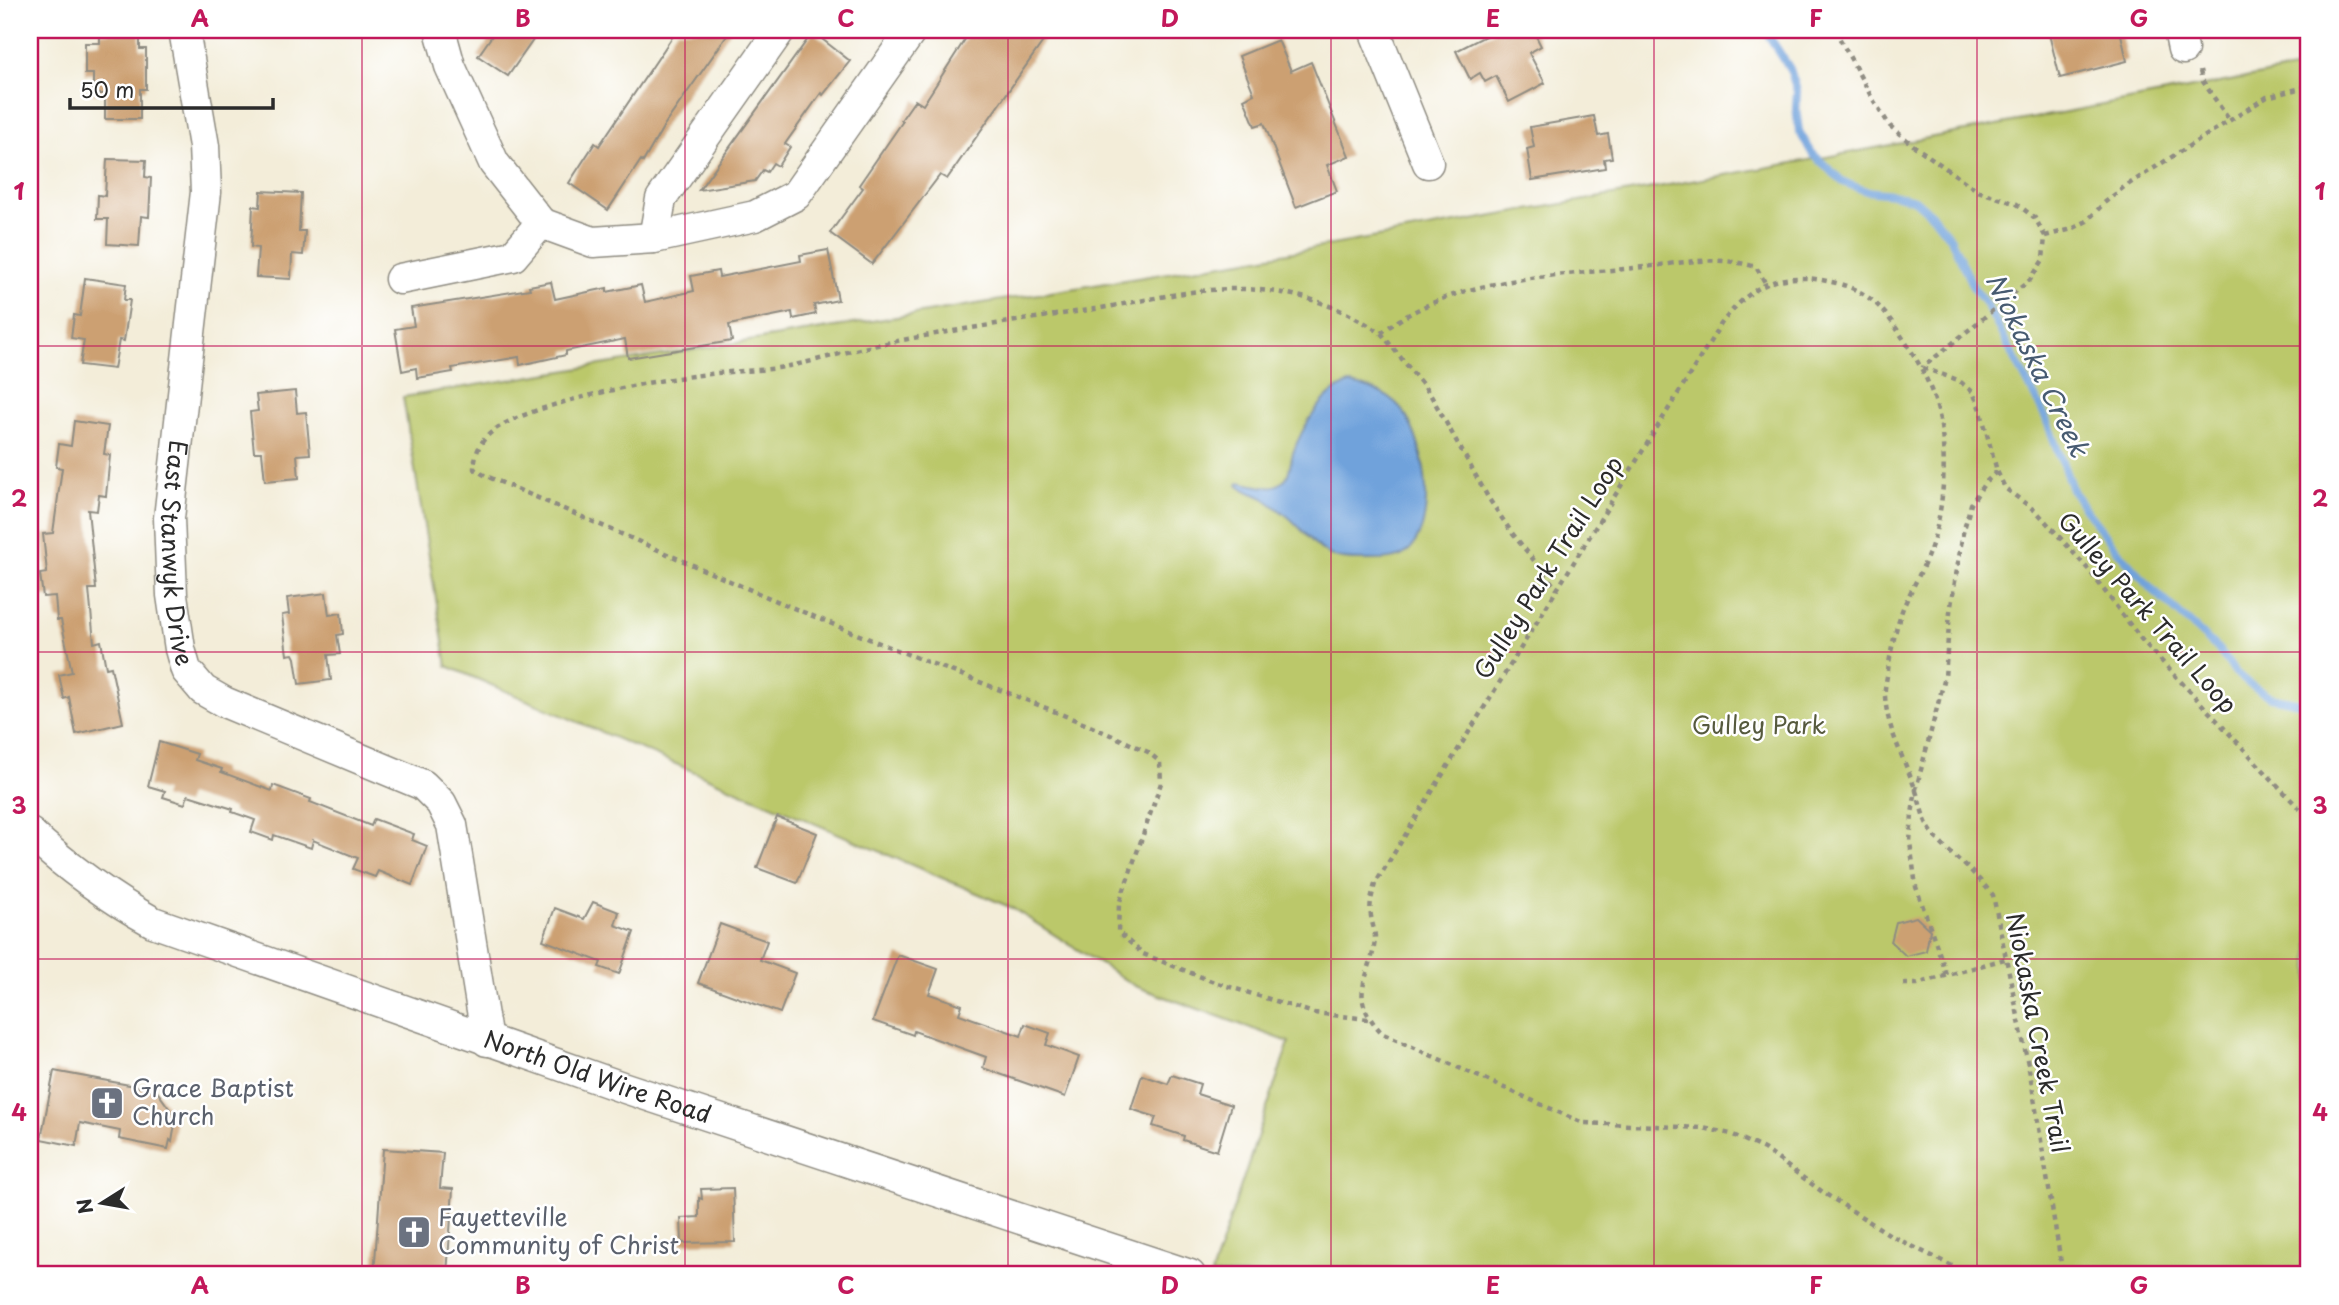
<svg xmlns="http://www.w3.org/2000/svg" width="2339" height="1305" viewBox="0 0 2339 1305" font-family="'Playpen Sans',sans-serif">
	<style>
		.green { fill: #bbc86a; stroke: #737a4a; stroke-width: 2 }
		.water { fill: #70a2db; stroke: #4e6683; stroke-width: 2 }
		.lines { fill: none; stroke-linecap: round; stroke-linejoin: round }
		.stream { stroke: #70a2db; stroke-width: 8 }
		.building { fill: #cca072 }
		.minor-casing { stroke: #8f8c82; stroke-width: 33 }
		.path { stroke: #8f8c82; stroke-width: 4.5; stroke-dasharray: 5 5; stroke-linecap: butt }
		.minor { stroke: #fff; stroke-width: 30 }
		.grid { fill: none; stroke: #c2185b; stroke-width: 2; stroke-opacity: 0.55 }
		.labels { text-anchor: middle; stroke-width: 5; stroke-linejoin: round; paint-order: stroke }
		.street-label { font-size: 24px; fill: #2b2b2b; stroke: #fff }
		.park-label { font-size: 24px; fill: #565a3e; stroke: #fff }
		.worship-label { font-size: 24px; fill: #5b616d; stroke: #fff; text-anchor: start }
		.water-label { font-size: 26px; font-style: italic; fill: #475b71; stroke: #fff }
		.neatline { fill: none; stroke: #c2185b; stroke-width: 2.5 }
		.grid-label { font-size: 23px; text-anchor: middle; font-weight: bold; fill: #c2185b }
	</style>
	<rect width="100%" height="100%" fill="#fff"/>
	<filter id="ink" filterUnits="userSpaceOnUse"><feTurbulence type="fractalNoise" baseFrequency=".0143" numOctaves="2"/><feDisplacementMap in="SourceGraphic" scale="14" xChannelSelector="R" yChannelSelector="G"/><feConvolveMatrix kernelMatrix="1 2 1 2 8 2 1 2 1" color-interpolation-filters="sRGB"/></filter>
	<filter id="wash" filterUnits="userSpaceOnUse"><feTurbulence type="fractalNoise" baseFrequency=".00686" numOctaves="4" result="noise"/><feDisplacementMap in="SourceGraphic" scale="28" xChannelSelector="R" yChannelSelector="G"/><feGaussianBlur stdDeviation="1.57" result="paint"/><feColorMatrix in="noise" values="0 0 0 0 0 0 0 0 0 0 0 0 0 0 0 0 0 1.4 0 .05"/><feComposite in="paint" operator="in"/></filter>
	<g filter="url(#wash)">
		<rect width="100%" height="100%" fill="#f3edd9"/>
		<!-- green -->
		<path class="green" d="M 2309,66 L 2309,1275 L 1211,1275 L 1289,1042 L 1135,986 L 1012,908 L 447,666 L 403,397 L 1248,260 L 1854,152 Z"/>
		<!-- water -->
		<path class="water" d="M 1350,384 C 1365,386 1387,393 1398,405 C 1425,434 1441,524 1406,553 C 1397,560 1382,560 1370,560 C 1358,560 1345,561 1334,557 C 1313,548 1303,528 1286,515 C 1279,510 1272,504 1265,499 C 1255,493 1246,493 1238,484 L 1239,482 C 1251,484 1271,491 1281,483 C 1290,478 1290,463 1293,453 C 1301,430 1324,389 1350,384 Z"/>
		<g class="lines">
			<!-- stream -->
			<path class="stream" d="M 1765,30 L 1790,69 L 1797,91 L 1796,108 L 1799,131 L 1812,153 L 1843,182 L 1866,191 L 1893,194 L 1915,200 L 1932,215 L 1951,239 L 1973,287 L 1987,306 L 2045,416 L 2072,489 L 2082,505 L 2117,550 L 2151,588 L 2218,649 L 2236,673 L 2249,684 L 2271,697 L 2309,705"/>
		</g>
		<g id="blocks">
			<!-- building -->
			<g class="building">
				<path d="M 496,30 L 540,30 L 508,76 L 478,56 Z"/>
				<path d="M 677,30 L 731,30 L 665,124 L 643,162 L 641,160 L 608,210 L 569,183 L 595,143 L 599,146 Z"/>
				<path d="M 971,30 L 1051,30 L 947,179 L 940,175 L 872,264 L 830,233 L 863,188 L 859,185 L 903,121 L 901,120 L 915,100 L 923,105 Z"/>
				<path d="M 1497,30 L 1533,30 L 1541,46 L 1529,53 L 1545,83 L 1509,102 L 1496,76 L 1485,82 L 1480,73 L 1470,79 L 1456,51 Z"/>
				<path d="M 2048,30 L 2120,30 L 2127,61 L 2060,78 Z"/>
				<path d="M 140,32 L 140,49 L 146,49 L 146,89 L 140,89 L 140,119 L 105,119 L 105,94 L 93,94 L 93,74 L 85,74 L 85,43 L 100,43 L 100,33 Z"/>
				<path d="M 813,32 L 850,61 L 823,95 L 821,93 L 785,144 L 790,147 L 778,166 L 773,163 L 767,172 L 763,170 L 755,181 L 699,190 Z"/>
				<path d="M 1278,40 L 1291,71 L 1311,62 L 1349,156 L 1327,165 L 1337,191 L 1296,207 L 1264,123 L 1255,126 L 1244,99 L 1254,94 L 1239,56 Z"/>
				<path d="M 1594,116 L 1598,136 L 1608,134 L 1612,158 L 1604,159 L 1605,168 L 1532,180 L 1527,149 L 1534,147 L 1530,127 Z"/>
				<path d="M 107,159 L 146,160 L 145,177 L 151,178 L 149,217 L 141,216 L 139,246 L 107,244 L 108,219 L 97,219 L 98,195 L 105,196 Z"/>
				<path d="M 261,191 L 301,193 L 299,231 L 305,231 L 303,255 L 292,254 L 291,279 L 256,277 L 258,248 L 251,247 L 253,206 L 260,207 Z"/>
				<path d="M 828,250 L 838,300 L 814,305 L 816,314 L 793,319 L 792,312 L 729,325 L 732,341 L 628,358 L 625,339 L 566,351 L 566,355 L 520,365 L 519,357 L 452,368 L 453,372 L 417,378 L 416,368 L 402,371 L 395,329 L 414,326 L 411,308 L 530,289 L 529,286 L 551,282 L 555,299 L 607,288 L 607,292 L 641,285 L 645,302 L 694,291 L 691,276 L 718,271 L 719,277 L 801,261 L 800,255 Z"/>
				<path d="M 85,278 L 126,284 L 124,300 L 130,300 L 124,341 L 119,340 L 114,369 L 80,365 L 84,340 L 71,338 L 74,315 L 80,316 Z"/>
				<path d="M 295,391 L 297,413 L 306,412 L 310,454 L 297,455 L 299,478 L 265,481 L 262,452 L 254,452 L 250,412 L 258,411 L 256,395 Z"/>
				<path d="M 74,421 L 108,426 L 104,454 L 110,455 L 106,496 L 99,495 L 97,511 L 88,510 L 96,589 L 89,589 L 94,643 L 101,641 L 106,668 L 111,667 L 123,723 L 76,734 L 69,697 L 64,699 L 59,675 L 72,672 L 61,620 L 57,620 L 55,596 L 43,597 L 40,574 L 47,573 L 43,534 L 53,533 L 62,468 L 56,467 L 59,444 L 71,446 Z"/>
				<path d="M 326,593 L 329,615 L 341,613 L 343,634 L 337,635 L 340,654 L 328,655 L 331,680 L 299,684 L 295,658 L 293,654 L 287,655 L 282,615 L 289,614 L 287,598 Z"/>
				<path d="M 159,742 L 197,754 L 195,760 L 222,769 L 221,772 L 272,791 L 273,785 L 311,799 L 310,802 L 371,826 L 374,819 L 414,834 L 412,840 L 427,846 L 412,885 L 378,871 L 375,877 L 353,869 L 358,858 L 313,840 L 311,848 L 274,835 L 273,840 L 251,832 L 255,820 L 232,812 L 233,809 L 188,795 L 185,804 L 163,797 L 165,791 L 148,786 Z"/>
				<path d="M 777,817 L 817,833 L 797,883 L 757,868 Z"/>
				<path d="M 593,902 L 619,912 L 615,925 L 634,932 L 619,974 L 599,967 L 601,962 L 543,940 L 555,908 L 584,919 Z"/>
				<path d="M 1916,917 L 1930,930 L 1926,951 L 1906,956 L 1891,942 L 1896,922 Z"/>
				<path d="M 720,924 L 767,941 L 760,960 L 795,973 L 780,1013 L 698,983 Z"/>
				<path d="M 898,955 L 938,969 L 929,994 L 962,1005 L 959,1014 L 1021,1036 L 1025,1024 L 1050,1033 L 1046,1045 L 1079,1057 L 1065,1097 L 983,1068 L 986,1057 L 914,1031 L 913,1035 L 873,1021 Z"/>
				<path d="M 54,1071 L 156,1090 L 176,1118 L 172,1142 L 170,1140 L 168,1149 L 119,1139 L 120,1131 L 80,1123 L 76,1146 L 41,1139 Z"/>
				<path d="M 1142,1075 L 1168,1084 L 1172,1075 L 1200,1084 L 1197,1094 L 1231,1105 L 1217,1151 L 1183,1140 L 1184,1136 L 1153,1126 L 1156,1117 L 1131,1109 Z"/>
				<path d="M 383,1149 L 443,1153 L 440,1188 L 453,1189 L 447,1275 L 374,1275 Z"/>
				<path d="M 733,1188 L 735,1242 L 682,1243 L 681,1218 L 699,1217 L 699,1198 L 702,1199 L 701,1189 Z"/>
			</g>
		</g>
	</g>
	<g filter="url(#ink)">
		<use href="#blocks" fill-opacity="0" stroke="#8f8c82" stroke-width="2"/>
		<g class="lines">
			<!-- minor casing -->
			<g class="minor-casing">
				<g id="minor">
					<path id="s1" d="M 184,30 L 204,146 L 206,192 L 169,518 L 172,595 L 180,649 L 186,670 L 203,690 L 224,702 L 423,785 L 441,803 L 452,825 L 487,1041"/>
					<path d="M 440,30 L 450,66 L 494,163 L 541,223 L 593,242 L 654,238 L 755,216 L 796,195 L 912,30"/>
					<path d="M 1374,30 L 1428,163"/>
					<path d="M 2179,30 L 2183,49"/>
					<path d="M 654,238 L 661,199 L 780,30"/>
					<path d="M 400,279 L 513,256 L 541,223"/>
					<path id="s2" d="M 30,833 C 68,868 108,897 153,922 L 622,1087 L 1190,1275"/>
				</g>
			</g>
			<!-- path -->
			<g class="path">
				<path d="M 1835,30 L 1872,98 L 1890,126 L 1913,145 L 1978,191 L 2017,204 L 2035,218 L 2045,236 L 2043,260 L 2030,280 L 1922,368"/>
				<path d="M 2200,71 L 2202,80 L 2230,121"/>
				<path d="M 2045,236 L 2072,229 L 2087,221 L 2104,203 L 2124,187 L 2267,97 L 2309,86"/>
				<path d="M 1381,333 L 1430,394 L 1489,499 L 1512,533 L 1557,589"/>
				<path d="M 1923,368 L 1958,380 L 1973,392 L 1981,412 L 1997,471 L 2005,488 L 2038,513 L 2088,569 L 2141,639 L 2309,819"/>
				<path d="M 1947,975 L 1916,887 L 1910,842 L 1912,814 L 1916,789 L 1945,677 L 1950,612 L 1963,533 L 1971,504 L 1984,484 L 1997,471"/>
				<path d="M 1903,984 L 1917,984 L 2008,958"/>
				<path d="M 1368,1019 L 1314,1013 L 1214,982 L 1143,954 L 1118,932 L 1119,904 L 1161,783 L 1160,762 L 1148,752 C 1063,712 975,681 887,646 C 752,593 620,532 486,476 L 474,469 C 475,447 485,434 504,424 C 523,414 544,408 564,402 C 612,389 661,379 710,374 C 732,371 756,371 778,368 C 815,362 850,350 887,343 C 958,329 1030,319 1101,308 C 1150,300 1191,288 1243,289 C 1296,291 1337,304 1381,333 C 1452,277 1549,276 1635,268 C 1677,264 1715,254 1756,267 L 1766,284"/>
				<path d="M 1970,1275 L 1892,1236 L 1824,1193 L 1764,1149 L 1731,1134 L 1703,1128 L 1583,1123 L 1383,1034 C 1344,993 1372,981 1375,938 C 1375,930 1372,924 1371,916 C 1369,905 1372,895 1375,884 L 1721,324 C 1746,291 1772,273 1815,279 C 1865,286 1880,302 1906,343 C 1919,362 1929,382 1936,404 C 1949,446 1945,515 1928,555 C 1921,573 1911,590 1903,608 C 1896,627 1891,649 1888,670 C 1887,678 1884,688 1885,696 C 1887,730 1905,760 1916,791 C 1920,802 1922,815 1928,826 C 1938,845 1957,857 1972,872 C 1979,879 1986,887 1993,895 L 2031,1079 L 2063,1275"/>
			</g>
			<!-- minor -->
			<use href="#minor" class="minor"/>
		</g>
	</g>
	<!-- grid -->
	<path class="grid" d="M 362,30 L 362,1275M 685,30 L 685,1275M 1008,30 L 1008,1275M 1331,30 L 1331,1275M 1654,30 L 1654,1275M 1977,30 L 1977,1275M 30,346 L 2309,346M 30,652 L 2309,652M 30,959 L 2309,959"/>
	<!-- icons -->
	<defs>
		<g id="church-square" transform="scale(1.75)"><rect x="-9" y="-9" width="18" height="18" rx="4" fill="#6b7280" stroke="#fff"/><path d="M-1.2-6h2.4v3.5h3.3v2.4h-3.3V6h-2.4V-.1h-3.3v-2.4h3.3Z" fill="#fff"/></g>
	</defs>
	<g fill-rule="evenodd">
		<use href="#church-square" x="107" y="1103"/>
		<use href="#church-square" x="414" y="1232"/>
	</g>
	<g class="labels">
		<!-- street labels -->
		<g class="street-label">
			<text dy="8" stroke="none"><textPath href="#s1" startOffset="527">East Stanwyk Drive</textPath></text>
			<text transform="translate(1549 568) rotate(-58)" y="8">Gulley Park Trail Loop</text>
			<text transform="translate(2147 613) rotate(49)" y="8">Gulley Park Trail Loop</text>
			<text transform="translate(2037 1033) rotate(79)" y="8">Niokaska Creek Trail</text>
			<text dy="8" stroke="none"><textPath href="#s2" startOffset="623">North Old Wire Road</textPath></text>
		</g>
		<!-- park labels -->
		<g class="park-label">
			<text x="1759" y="734">Gulley Park</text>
		</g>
		<!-- worship labels -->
		<g class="worship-label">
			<text x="132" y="1097">Grace Baptist<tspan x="132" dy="28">Church</tspan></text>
			<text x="438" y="1226">Fayetteville<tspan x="438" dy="28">Community of Christ</tspan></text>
		</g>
		<!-- water labels -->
		<g class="water-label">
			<text transform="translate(2037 365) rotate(64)" y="9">Niokaska Creek</text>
		</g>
	</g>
	<!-- margin -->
	<rect width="2339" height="1305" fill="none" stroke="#fff" stroke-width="77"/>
	<!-- north arrow -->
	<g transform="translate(102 1203) rotate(259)" stroke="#ffffff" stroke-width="5" paint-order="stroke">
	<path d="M0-5L12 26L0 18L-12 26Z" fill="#2b2b2b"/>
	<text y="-10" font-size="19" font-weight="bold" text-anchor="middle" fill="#2b2b2b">N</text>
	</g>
	<!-- scale -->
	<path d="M70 98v10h203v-10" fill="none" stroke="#2b2b2b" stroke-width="3.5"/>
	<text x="80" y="98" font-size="21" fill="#2b2b2b" stroke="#ffffff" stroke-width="5" paint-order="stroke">50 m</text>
	<rect x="38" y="38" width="2262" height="1228" class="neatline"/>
	<g class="grid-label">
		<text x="200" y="27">A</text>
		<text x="523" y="27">B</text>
		<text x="846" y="27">C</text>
		<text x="1170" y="27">D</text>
		<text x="1493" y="27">E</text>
		<text x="1816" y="27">F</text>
		<text x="2139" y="27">G</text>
		<text x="19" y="200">1</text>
		<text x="2320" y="200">1</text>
		<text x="19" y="507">2</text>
		<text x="2320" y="507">2</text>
		<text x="19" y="814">3</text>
		<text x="2320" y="814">3</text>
		<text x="19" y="1121">4</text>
		<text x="2320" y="1121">4</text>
		<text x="200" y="1294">A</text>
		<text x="523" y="1294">B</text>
		<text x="846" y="1294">C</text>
		<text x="1170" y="1294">D</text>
		<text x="1493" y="1294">E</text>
		<text x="1816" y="1294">F</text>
		<text x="2139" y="1294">G</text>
	</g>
</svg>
